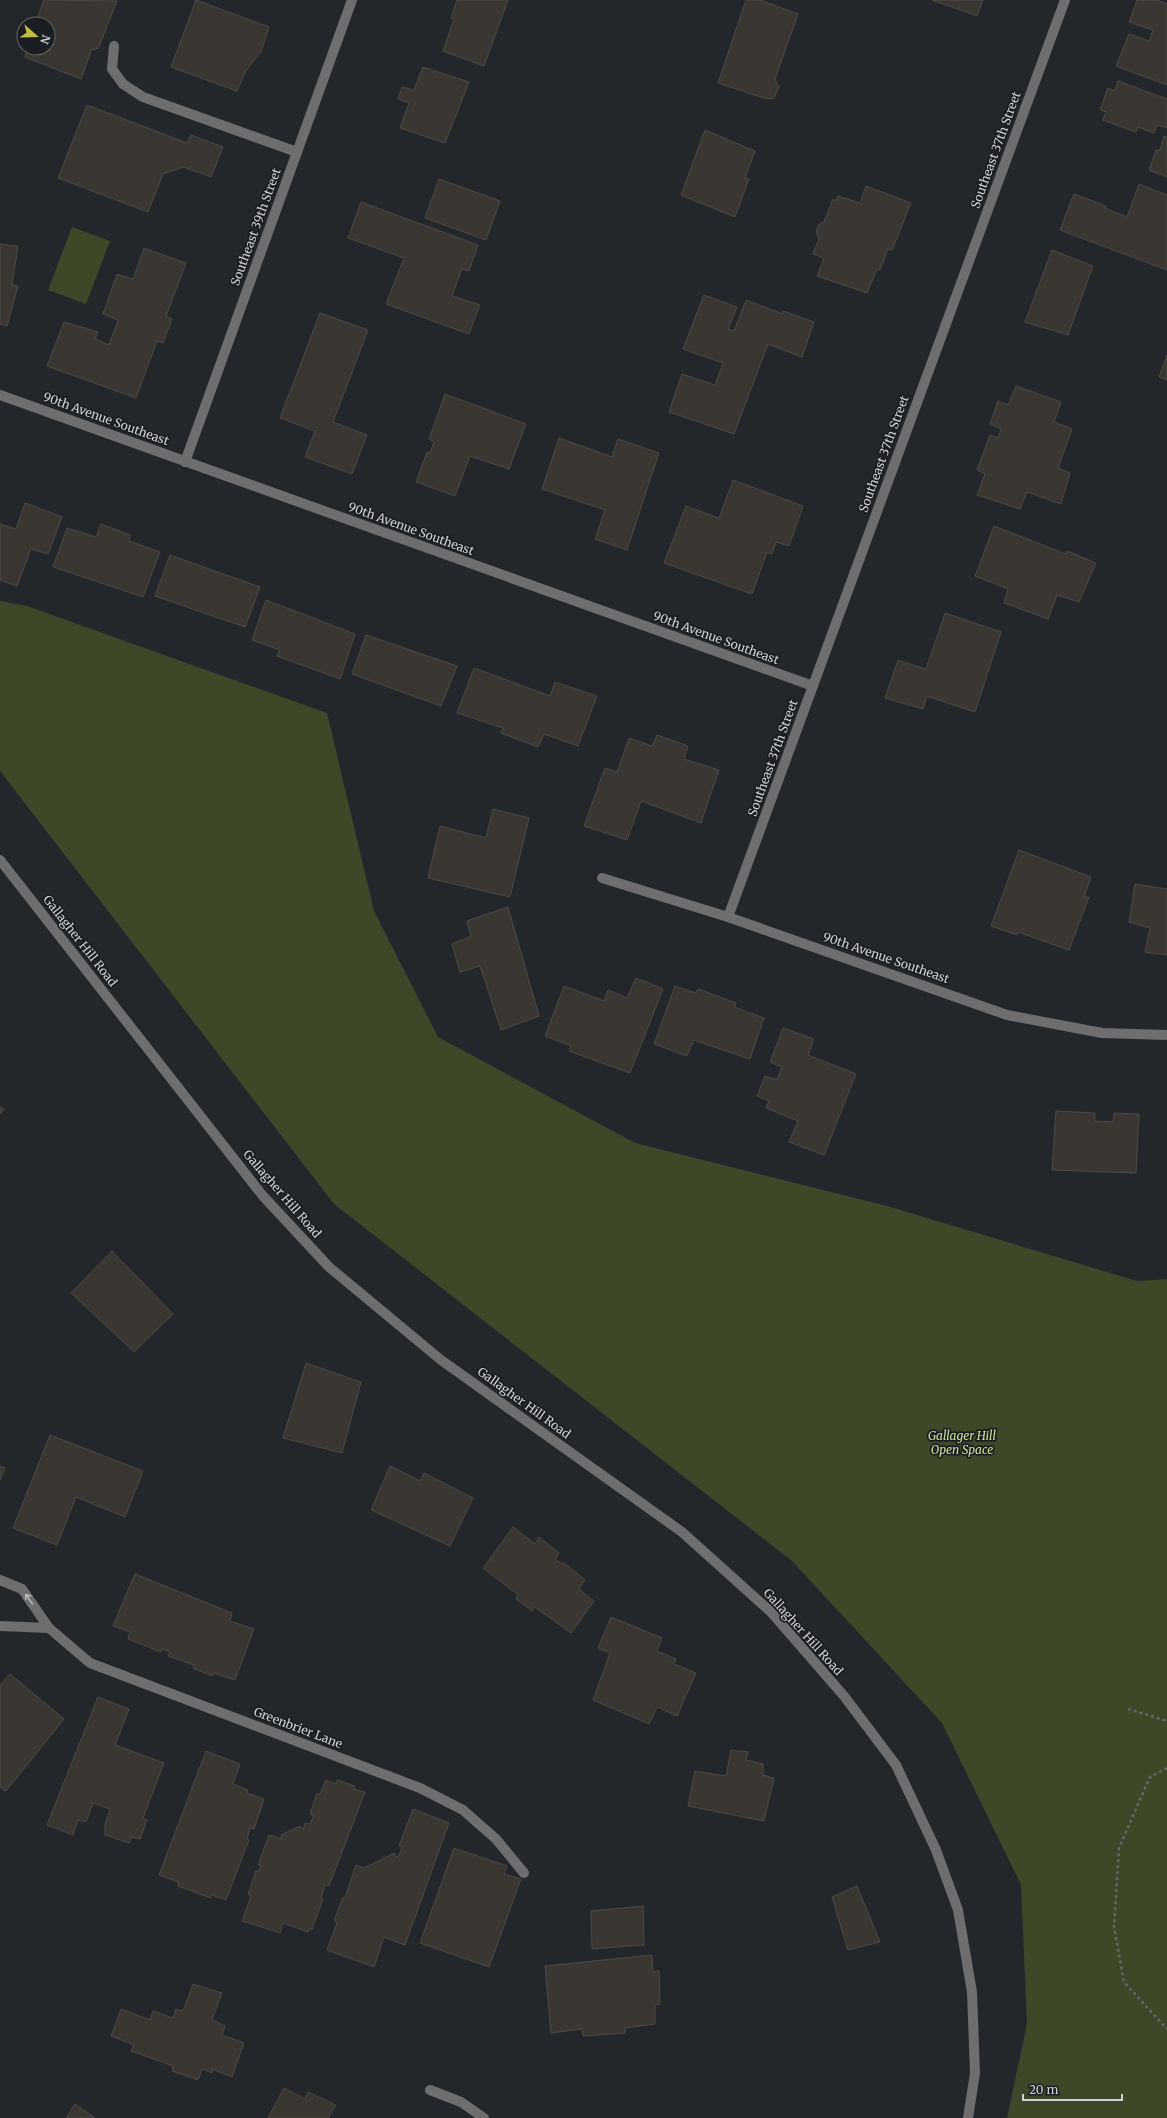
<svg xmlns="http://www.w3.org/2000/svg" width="1167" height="2118" viewBox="0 0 1167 2118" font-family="Merriweather,serif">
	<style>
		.green { fill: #3d4828 }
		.building { fill: #3a3631; stroke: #4e4a45 }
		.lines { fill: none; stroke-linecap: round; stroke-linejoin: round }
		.path { stroke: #64676b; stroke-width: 2.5; stroke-dasharray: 3 3; stroke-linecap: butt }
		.minor { stroke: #6e6d70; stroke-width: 10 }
		.oneway { stroke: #bcbdc0 }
		.labels { text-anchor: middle; stroke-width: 3.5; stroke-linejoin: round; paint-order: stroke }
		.street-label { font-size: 12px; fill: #cfd1d4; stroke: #1a1d22 }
		.park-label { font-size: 12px; font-style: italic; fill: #c8e492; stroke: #1a1d22 }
	</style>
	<rect width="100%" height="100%" fill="#23272b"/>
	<!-- green -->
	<g class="green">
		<path d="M 72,227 L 110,241 L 86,304 L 48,290 Z"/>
		<path d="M 0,601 L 27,606 L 327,713 L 374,911 L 438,1037 L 635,1143 L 887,1206 L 1137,1281 L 1167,1279 L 1167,2118 L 1007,2118 L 1027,2024 L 1021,1885 L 942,1723 L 792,1561 L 334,1204 L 0,771 Z"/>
	</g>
	<!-- building -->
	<g class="building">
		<path d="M 44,0 L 117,1 L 98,49 L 96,48 L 95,50 L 92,49 L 81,79 L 25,57 L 28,48 L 48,48 L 48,24 L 35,24 Z"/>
		<path d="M 196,0 L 269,27 L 261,52 L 247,69 L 237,91 L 171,67 Z"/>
		<path d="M 457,0 L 508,0 L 484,66 L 443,51 L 454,19 L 451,18 Z"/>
		<path d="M 746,0 L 760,0 L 798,14 L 775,79 L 779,87 L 774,98 L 767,99 L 718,83 Z"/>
		<path d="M 932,0 L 983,0 L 977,16 Z"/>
		<path d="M 1137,0 L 1157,0 L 1167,4 L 1167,85 L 1116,66 L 1129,34 L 1149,41 L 1153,30 L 1129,22 Z"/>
		<path d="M 423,67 L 469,82 L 445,143 L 400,128 L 409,103 L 398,99 L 402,87 L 414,90 Z"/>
		<path d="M 1118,81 L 1167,99 L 1167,128 L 1157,125 L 1154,133 L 1138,127 L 1136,132 L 1103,120 L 1106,112 L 1100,110 L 1108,88 L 1115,91 Z"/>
		<path d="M 87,105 L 187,143 L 191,135 L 223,147 L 211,177 L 183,167 L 163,174 L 148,212 L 58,178 Z"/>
		<path d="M 705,130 L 755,151 L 745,178 L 749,179 L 735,217 L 681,195 Z"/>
		<path d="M 1164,136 L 1167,137 L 1167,177 L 1149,170 L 1156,150 L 1160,150 Z"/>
		<path d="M 439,179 L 500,201 L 486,240 L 425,218 Z"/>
		<path d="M 1139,184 L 1167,195 L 1167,270 L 1060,230 L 1074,194 L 1106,206 L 1105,208 L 1127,217 Z"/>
		<path d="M 866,186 L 911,203 L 892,250 L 888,249 L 880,270 L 877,269 L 867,293 L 817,276 L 824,258 L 813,254 L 819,239 L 816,232 L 819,224 L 824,222 L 833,199 L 836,201 L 838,196 L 860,203 Z"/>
		<path d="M 361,202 L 478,245 L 469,271 L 462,269 L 452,296 L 480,305 L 469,334 L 386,304 L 404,258 L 348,238 Z"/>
		<path d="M 0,244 L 18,246 L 12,285 L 18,286 L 7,326 L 0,324 Z"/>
		<path d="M 144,248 L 186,263 L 166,316 L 172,319 L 163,343 L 157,341 L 136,398 L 47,366 L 64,322 L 98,332 L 95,339 L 109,345 L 118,320 L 103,314 L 117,274 L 133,279 Z"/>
		<path d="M 1052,250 L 1093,266 L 1068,335 L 1025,322 Z"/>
		<path d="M 704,295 L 737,307 L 728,329 L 734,331 L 746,300 L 783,314 L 783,311 L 814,322 L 802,357 L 768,344 L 734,434 L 669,412 L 682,374 L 715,385 L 723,363 L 683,349 Z"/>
		<path d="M 320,313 L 368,330 L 333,422 L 367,435 L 352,474 L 305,457 L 315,431 L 280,418 Z"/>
		<path d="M 1167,355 L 1167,380 L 1159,377 Z"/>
		<path d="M 1016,386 L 1061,402 L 1054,422 L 1072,429 L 1058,468 L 1070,473 L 1061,504 L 1027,492 L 1020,509 L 977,495 L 985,474 L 977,470 L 990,435 L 998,438 L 1001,429 L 990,424 L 998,401 L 1008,405 Z"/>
		<path d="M 445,394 L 526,424 L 509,469 L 470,456 L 455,496 L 416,482 L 427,452 L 430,453 L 434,442 L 429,439 Z"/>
		<path d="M 559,438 L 612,457 L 618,439 L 659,453 L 627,550 L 595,539 L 605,510 L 542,489 Z"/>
		<path d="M 733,480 L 803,506 L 789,546 L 776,542 L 772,554 L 767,552 L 752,594 L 664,563 L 686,506 L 719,518 Z"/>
		<path d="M 25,503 L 62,517 L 48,554 L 31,549 L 17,586 L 0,580 L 0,524 L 16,529 Z"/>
		<path d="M 101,524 L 130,535 L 129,541 L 160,552 L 143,597 L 53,567 L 67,528 L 96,537 Z"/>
		<path d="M 994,526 L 1066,554 L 1067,551 L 1096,563 L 1079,602 L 1057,595 L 1048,619 L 1004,603 L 1008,589 L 975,576 Z"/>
		<path d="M 170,555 L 260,587 L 245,627 L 155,596 Z"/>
		<path d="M 266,600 L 355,634 L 340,679 L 277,656 L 280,650 L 252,640 Z"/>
		<path d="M 945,613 L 1001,632 L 975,712 L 927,696 L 923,709 L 885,698 L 898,660 L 926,669 Z"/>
		<path d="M 366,635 L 457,666 L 441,706 L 352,674 Z"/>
		<path d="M 474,668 L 550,696 L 555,682 L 597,696 L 578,746 L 544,734 L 538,747 L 501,733 L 503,728 L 457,713 Z"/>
		<path d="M 657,735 L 688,746 L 684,759 L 719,770 L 701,823 L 641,801 L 627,840 L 584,826 L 605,768 L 617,772 L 629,738 L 652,746 Z"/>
		<path d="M 493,809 L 529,818 L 510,897 L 428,878 L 440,826 L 486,838 Z"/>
		<path d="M 1019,850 L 1091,877 L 1084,897 L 1089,897 L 1069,950 L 1018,932 L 1017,935 L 991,926 Z"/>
		<path d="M 1135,884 L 1167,889 L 1167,955 L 1145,952 L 1150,928 L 1129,922 Z"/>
		<path d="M 508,907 L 539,1016 L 501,1030 L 480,966 L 460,972 L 452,944 L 471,936 L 467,921 Z"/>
		<path d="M 636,978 L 663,989 L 630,1073 L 569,1051 L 571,1046 L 545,1036 L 564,986 L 604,1001 L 608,990 L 627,998 Z"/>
		<path d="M 675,986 L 696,993 L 698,989 L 736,1003 L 734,1007 L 764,1018 L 750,1059 L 694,1040 L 687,1056 L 654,1044 Z"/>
		<path d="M 783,1028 L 814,1039 L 808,1055 L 856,1074 L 824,1155 L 789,1142 L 798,1121 L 766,1108 L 769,1101 L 757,1096 L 765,1076 L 777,1080 L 782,1067 L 770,1062 Z"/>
		<path d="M 0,1106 L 4,1109 L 0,1114 Z"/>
		<path d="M 1056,1111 L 1095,1113 L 1095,1121 L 1113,1122 L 1114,1113 L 1139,1114 L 1136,1173 L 1052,1170 Z"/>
		<path d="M 112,1251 L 173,1314 L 134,1352 L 71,1293 Z"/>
		<path d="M 306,1363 L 361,1382 L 342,1453 L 283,1438 Z"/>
		<path d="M 50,1435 L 143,1471 L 125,1517 L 76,1497 L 57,1545 L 13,1528 Z"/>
		<path d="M 0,1466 L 5,1468 L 0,1480 Z"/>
		<path d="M 390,1466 L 420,1481 L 424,1473 L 473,1498 L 450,1546 L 371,1510 Z"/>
		<path d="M 513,1527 L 535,1544 L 539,1537 L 559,1553 L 555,1559 L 562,1564 L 563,1562 L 585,1580 L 579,1589 L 594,1601 L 571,1633 L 535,1607 L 532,1611 L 516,1599 L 518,1595 L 483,1568 Z"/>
		<path d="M 135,1574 L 232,1613 L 230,1621 L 254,1629 L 235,1680 L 213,1673 L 212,1676 L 193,1668 L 194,1665 L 168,1656 L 170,1652 L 162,1649 L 161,1652 L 128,1639 L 130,1632 L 113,1626 Z"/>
		<path d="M 611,1617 L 662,1638 L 657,1651 L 676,1659 L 674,1664 L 696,1673 L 677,1716 L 657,1707 L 649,1724 L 593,1700 L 610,1653 L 598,1648 Z"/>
		<path d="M 10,1674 L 64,1719 L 6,1791 L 0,1787 L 0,1685 Z"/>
		<path d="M 98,1697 L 129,1709 L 115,1745 L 164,1763 L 143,1818 L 147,1820 L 140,1839 L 132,1837 L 129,1843 L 105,1835 L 105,1825 L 110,1809 L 93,1803 L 86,1822 L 78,1820 L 73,1835 L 47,1825 Z"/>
		<path d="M 731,1750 L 748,1752 L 746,1760 L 763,1764 L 763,1775 L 774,1778 L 764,1821 L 688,1806 L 695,1771 L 726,1776 Z"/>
		<path d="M 206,1751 L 240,1764 L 233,1784 L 248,1790 L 247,1793 L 264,1799 L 254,1829 L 250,1828 L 247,1839 L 249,1840 L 226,1900 L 212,1895 L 211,1898 L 178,1886 L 179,1882 L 159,1875 Z"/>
		<path d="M 326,1780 L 336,1784 L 337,1780 L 355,1786 L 353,1789 L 365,1792 L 329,1886 L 325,1885 L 321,1897 L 323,1899 L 312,1929 L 309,1929 L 308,1932 L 283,1923 L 280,1933 L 242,1921 L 251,1896 L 248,1894 L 256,1871 L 259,1871 L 261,1866 L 258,1865 L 269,1835 L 282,1839 L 281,1835 L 300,1826 L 303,1830 L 305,1823 L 310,1824 L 314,1815 L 310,1814 L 317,1793 L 320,1794 Z"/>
		<path d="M 413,1809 L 449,1823 L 405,1945 L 384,1937 L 374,1967 L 327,1950 L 337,1923 L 334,1921 L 343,1897 L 345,1898 L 356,1865 L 364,1868 L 394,1853 L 397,1857 L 399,1856 L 402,1847 L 399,1846 Z"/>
		<path d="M 454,1848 L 507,1866 L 504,1874 L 521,1879 L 489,1967 L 420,1943 Z"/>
		<path d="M 857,1886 L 880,1942 L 848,1950 L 832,1897 Z"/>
		<path d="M 643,1906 L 644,1945 L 592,1949 L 591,1911 Z"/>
		<path d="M 652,1955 L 653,1972 L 659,1971 L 660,2004 L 655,2005 L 655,2024 L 625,2028 L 625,2033 L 583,2036 L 582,2029 L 551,2033 L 545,1966 Z"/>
		<path d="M 193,1984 L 222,1993 L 212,2020 L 225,2026 L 222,2035 L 244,2043 L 232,2077 L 212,2069 L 212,2073 L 202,2069 L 198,2080 L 172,2071 L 173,2066 L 131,2051 L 134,2045 L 111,2036 L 121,2009 L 150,2020 L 153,2011 L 173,2018 L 176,2009 L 183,2011 Z"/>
		<path d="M 284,2088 L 305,2099 L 308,2092 L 336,2105 L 328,2118 L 268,2118 Z"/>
		<path d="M 75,2104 L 95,2118 L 66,2118 Z"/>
	</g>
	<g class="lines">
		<!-- path -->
		<g class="path">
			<path d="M 1128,1709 L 1167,1721"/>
			<path d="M 1167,1768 L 1150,1777 L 1119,1848 L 1114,1927 L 1124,1982 L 1167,2029"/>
		</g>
		<!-- minor -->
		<g class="minor">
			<path d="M 114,46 L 112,69 L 123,84 L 143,97 L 297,152"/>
			<path d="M 0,395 L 813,686"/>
			<path d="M 185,462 L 352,0"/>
			<path d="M 0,860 L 263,1196 L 329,1267 L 441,1360 L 682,1532 L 771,1612 L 844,1696 L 896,1765 L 936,1850 L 958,1910 L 972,1992 L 975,2073 L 968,2118"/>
			<path d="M 602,878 L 728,917 L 1007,1015 L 1102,1033 L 1167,1035"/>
			<path d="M 728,917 L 1065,0"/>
			<path d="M 0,1580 L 22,1589 L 49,1628 L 90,1663 L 420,1788 L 463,1810 L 496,1839 L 524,1873"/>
			<path d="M 0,1626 L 49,1628"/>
			<path d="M 430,2090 L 461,2102 L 484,2118"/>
		</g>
	</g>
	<!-- one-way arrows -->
	<defs><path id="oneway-shaft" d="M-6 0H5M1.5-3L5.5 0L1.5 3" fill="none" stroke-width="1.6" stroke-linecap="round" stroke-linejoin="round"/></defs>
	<use class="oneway" href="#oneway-shaft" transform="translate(29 1599) rotate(-125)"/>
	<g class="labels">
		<!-- street labels -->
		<g class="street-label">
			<text transform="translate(996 150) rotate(-70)" y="4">Southeast 37th Street</text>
			<text transform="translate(256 227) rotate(-70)" y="4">Southeast 39th Street</text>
			<text transform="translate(106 419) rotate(20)" y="4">90th Avenue Southeast</text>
			<text transform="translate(884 454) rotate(-70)" y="4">Southeast 37th Street</text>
			<text transform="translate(411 529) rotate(20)" y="4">90th Avenue Southeast</text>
			<text transform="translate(716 638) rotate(20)" y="4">90th Avenue Southeast</text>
			<text transform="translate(773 758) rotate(-70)" y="4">Southeast 37th Street</text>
			<text transform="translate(80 941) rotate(52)" y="4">Gallagher Hill Road</text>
			<text transform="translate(886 958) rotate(19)" y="4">90th Avenue Southeast</text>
			<text transform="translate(282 1194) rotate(49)" y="4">Gallagher Hill Road</text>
			<text transform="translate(524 1403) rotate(36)" y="4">Gallagher Hill Road</text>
			<text transform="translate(803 1632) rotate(48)" y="4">Gallagher Hill Road</text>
			<text transform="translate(298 1728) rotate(21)" y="4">Greenbrier Lane</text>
		</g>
		<!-- park labels -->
		<g class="park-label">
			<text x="962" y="1440">Gallager Hill<tspan x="962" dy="14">Open Space</tspan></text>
		</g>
	</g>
	<!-- north arrow -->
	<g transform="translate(36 36) rotate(110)"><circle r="19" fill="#1a1d22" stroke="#626569"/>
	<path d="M0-3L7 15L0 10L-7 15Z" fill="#c4bc3e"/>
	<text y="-6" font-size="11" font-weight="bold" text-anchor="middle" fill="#cfd1d4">N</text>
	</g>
	<!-- scale -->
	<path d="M1023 2094v6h99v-6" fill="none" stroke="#cfd1d4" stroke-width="2"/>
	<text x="1029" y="2094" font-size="12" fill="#cfd1d4" stroke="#1a1d22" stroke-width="3" paint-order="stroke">20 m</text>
</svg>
